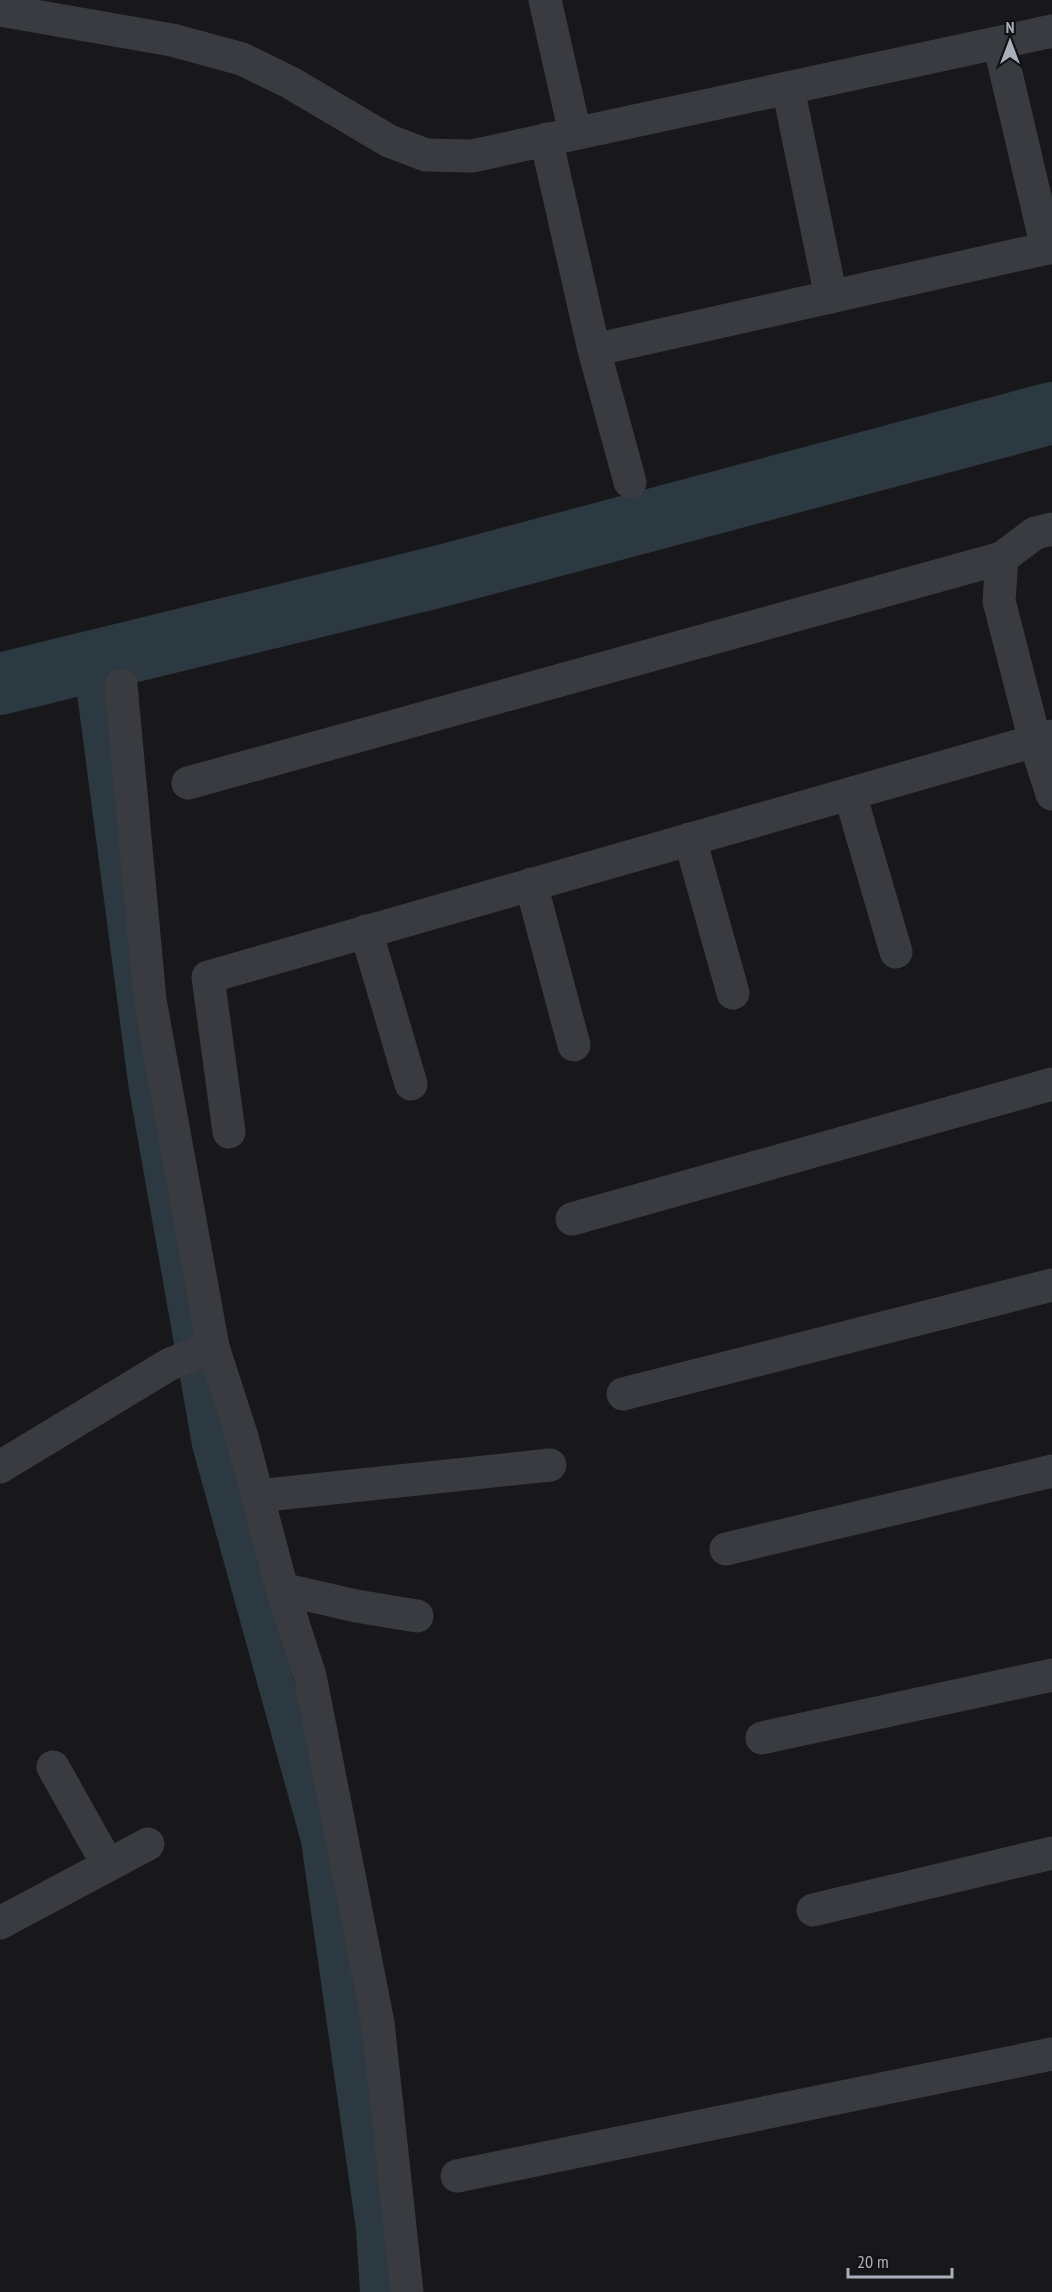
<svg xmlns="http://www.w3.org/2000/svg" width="1052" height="2292" viewBox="0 0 1052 2292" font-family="'PT Sans Narrow',sans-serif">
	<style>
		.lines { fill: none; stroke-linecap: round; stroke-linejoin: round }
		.canal { stroke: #2d3940; stroke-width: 36 }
		.river { stroke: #2d3940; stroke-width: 62 }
		.minor { stroke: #393b40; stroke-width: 33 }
	</style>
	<rect width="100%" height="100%" fill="#18181b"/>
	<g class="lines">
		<!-- canal -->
		<path class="canal" d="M 91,662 L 146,1082 L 210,1444 L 319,1840 L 374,2228 L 378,2292"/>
		<!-- river -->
		<path class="river" d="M 0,684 L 441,576 L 1052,413"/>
		<!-- minor -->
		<g class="minor">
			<path d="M 545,0 L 575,133"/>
			<path d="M 0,10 L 172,40 L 242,59 L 291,83 L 389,141 L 426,155 L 472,156 L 1052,31"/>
			<path d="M 999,43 L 1047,248"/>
			<path d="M 788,88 L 831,297"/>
			<path d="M 546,139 L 594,350 L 630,482"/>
			<path d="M 594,350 L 1052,247"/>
			<path d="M 1052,529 L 1035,533 L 1002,558 L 999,601 L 1035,741 L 1052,794"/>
			<path d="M 188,783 L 1002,558"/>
			<path d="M 850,794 L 896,952"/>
			<path d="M 690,839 L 733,993"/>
			<path d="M 531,884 L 574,1045"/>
			<path d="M 366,931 L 411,1084"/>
			<path d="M 229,1132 L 208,977 L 1052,736"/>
			<path d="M 572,1219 L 1052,1084"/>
			<path d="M 213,1347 L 242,1437 L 282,1589 L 310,1676 L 378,2023 L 407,2292"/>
			<path d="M 623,1394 L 1052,1285"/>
			<path d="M 0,1467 L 170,1364 L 213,1347 L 150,1000 L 121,685"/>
			<path d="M 257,1496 L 550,1465"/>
			<path d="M 726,1549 L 1052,1471"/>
			<path d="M 282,1589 L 356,1606 L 417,1616"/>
			<path d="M 762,1738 L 1052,1675"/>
			<path d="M 53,1767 L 108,1865"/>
			<path d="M 813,1910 L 1052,1853"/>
			<path d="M 0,1923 L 148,1844"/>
			<path d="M 457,2176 L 1052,2054"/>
		</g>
	</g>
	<!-- north arrow -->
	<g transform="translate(1010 42)" stroke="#131316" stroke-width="4.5" paint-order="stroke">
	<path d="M0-4.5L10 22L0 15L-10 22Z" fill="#aab0bb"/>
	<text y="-9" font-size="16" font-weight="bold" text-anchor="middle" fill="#aab0bb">N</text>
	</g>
	<!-- scale -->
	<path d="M848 2268v9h104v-9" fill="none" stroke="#aab0bb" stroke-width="3"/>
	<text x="857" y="2268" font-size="18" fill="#aab0bb" stroke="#131316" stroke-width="4.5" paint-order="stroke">20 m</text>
</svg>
